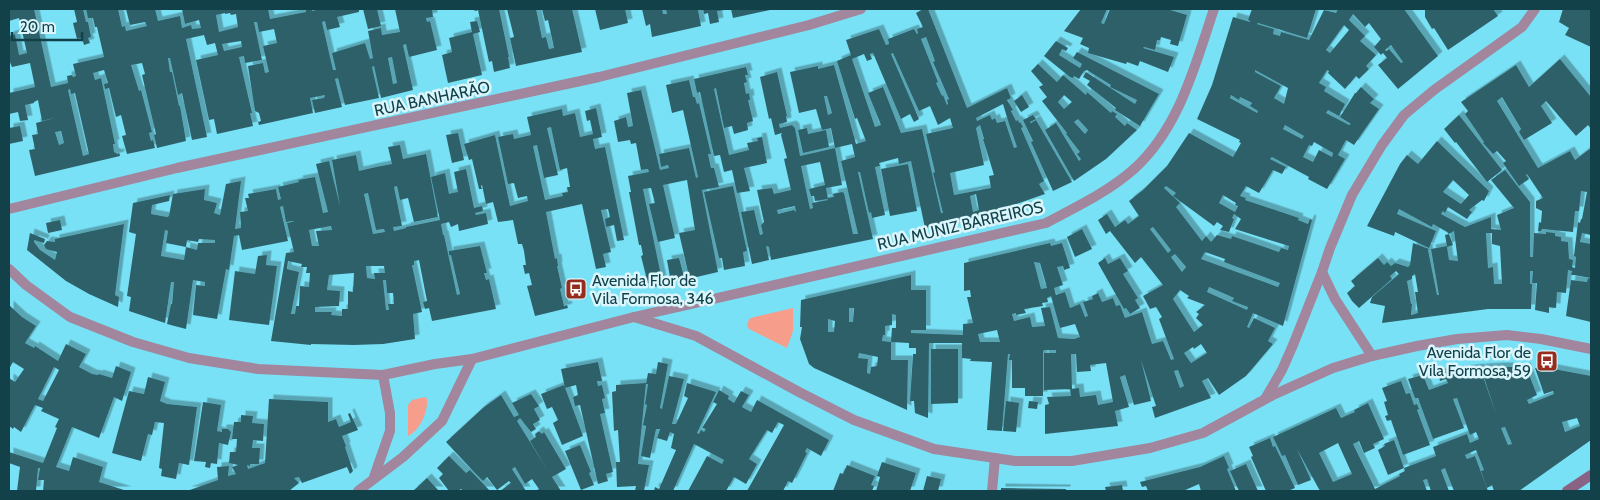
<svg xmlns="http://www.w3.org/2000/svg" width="1600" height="500" viewBox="0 0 1600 500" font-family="Cabin,sans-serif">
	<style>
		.green { fill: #f79d8c }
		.building { fill: #2e616b; fill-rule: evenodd; filter: url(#shadow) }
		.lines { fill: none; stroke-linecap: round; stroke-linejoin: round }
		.service { stroke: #a1869d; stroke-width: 10 }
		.minor { stroke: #a1869d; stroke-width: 10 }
		.tertiary { stroke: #a1869d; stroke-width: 10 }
		.secondary { stroke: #896384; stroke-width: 10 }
		.labels { text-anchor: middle; stroke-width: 5; stroke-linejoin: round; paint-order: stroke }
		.street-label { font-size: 16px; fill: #134149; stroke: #daf6fc }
		.poi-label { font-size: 16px; fill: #134149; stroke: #daf6fc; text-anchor: start }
	</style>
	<defs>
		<filter id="shadow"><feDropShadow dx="4.5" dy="-4.5" stdDeviation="0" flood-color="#0004"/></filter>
	</defs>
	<rect width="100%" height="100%" fill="#79e1f5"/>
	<!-- green -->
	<g class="green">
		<path d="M 793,308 L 793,331 L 787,348 L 749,329 L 747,326 L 749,319 L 754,317 Z"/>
		<path d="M 425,397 L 427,399 C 428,412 420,430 408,436 L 408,405 L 412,400 Z"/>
	</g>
	<!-- building -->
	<g class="building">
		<path d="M 9,9 L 34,9 L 51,87 L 68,83 L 67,76 L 72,75 L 73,77 L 76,76 L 73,64 L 104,57 L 97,27 L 95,27 L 93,18 L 88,18 L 86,9 L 118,9 L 122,27 L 125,26 L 126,31 L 147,26 L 145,22 L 130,25 L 126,9 L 155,9 L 158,21 L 180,16 L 182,28 L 191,25 L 192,29 L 201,28 L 199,20 L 185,24 L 182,9 L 268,9 L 270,19 L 306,12 L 306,9 L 312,9 L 312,11 L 320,9 L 359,9 L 359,12 L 337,17 L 340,27 L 327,30 L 325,21 L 322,22 L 333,70 L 336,70 L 332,53 L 365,43 L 370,59 L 373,58 L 368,31 L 381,28 L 382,35 L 400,32 L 395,9 L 432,9 L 433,17 L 426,18 L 427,22 L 430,21 L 437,50 L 409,57 L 406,44 L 403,45 L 413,90 L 381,98 L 374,66 L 372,67 L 379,98 L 345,105 L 338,78 L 335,79 L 342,107 L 315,113 L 312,100 L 324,98 L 325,95 L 310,98 L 308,88 L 313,113 L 259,125 L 258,122 L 261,121 L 259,113 L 255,111 L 248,66 L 263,63 L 265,73 L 269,72 L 263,46 L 277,43 L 274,29 L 259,32 L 257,22 L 254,22 L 262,60 L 245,63 L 244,56 L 239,57 L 252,113 L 250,113 L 253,126 L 217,134 L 214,119 L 209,120 L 196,60 L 218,55 L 215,43 L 207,45 L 204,35 L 186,39 L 207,137 L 192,140 L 182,93 L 178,95 L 170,58 L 168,58 L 170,72 L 172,72 L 179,106 L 180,106 L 186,141 L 157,148 L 154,135 L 156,134 L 142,75 L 145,74 L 142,63 L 131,65 L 139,91 L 141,90 L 152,132 L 149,133 L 151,141 L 153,140 L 155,148 L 127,154 L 122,136 L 126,135 L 121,115 L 116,117 L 109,88 L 105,89 L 104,84 L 108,83 L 104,70 L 93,73 L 95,80 L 101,78 L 115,144 L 113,144 L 114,152 L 118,154 L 119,152 L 120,156 L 35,176 L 29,150 L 35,149 L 32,135 L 38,134 L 36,123 L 58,117 L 42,121 L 38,100 L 34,102 L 34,103 L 25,105 L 28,120 L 20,121 L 18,112 L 9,114 L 9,93 L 35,87 L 30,63 L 12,67 L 9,60 L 9,36 L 15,34 L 19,55 L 27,53 L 19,18 L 9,21 ZM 225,13 L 225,14 L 230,13 L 231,15 L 236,14 L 238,27 L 219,32 L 216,15 ZM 241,41 L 242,47 L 224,51 L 222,44 ZM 392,57 L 397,83 L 393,84 L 388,58 ZM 70,89 L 71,94 L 75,93 L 89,154 L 83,156 L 68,90 ZM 61,131 L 64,143 L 59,145 L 55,132 Z"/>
		<path d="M 74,9 L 83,9 L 86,22 L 88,22 L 91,37 L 88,38 L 90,43 L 84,45 L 82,38 L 77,39 L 73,23 L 77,22 Z"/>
		<path d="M 363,9 L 377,9 L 381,26 L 368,29 Z"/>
		<path d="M 471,9 L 499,9 L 509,57 L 508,57 L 510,68 L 494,72 L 492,61 L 489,62 L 478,10 L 476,11 Z"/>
		<path d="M 507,9 L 536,9 L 542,38 L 546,37 L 549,49 L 554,48 L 548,20 L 545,21 L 542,9 L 572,9 L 582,52 L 516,66 L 510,38 L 514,37 Z"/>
		<path d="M 595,9 L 625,9 L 628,23 L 600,30 Z"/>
		<path d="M 642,9 L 662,9 L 663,14 L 667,14 L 666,9 L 694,9 L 694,10 L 698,10 L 701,26 L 652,37 L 650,24 L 646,26 Z"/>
		<path d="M 703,9 L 724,9 L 725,10 L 717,11 L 719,22 L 710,24 L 708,13 L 704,14 Z"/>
		<path d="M 731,9 L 770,9 L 770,10 L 733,18 Z"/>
		<path d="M 923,9 L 928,9 L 967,108 L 1007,88 L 1011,98 L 1007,100 L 1013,110 L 1011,111 L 1016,121 L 1018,120 L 1019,123 L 1020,122 L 1023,127 L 1021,128 L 1044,181 L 1039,184 L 1045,194 L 982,216 L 925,228 L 911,161 L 899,164 L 898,158 L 879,163 L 880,166 L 875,167 L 885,215 L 872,218 L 871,212 L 869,213 L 860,172 L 858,172 L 873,239 L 771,260 L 769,247 L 766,246 L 769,260 L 752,264 L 741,212 L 754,210 L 760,235 L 763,234 L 761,225 L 764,222 L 757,190 L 772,188 L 774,194 L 791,190 L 784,159 L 787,158 L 781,135 L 782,133 L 775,135 L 771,118 L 769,119 L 760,77 L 777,72 L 787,116 L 786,116 L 787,122 L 779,124 L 780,128 L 792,125 L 795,128 L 800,156 L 835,148 L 842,185 L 826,188 L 828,199 L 815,201 L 814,196 L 811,196 L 809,189 L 825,185 L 820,162 L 801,166 L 810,209 L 813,208 L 812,203 L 828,200 L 828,198 L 834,197 L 833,194 L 842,192 L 844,193 L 853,234 L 858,234 L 841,161 L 855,157 L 852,144 L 835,148 L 831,128 L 822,130 L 816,109 L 799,113 L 790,72 L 818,66 L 818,69 L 834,65 L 856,144 L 866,141 L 857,118 L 855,119 L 837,61 L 851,55 L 846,40 L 879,29 L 886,45 L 889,44 L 888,39 L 914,29 L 917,34 L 918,33 L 917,29 L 923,27 L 916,13 ZM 926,37 L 935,61 L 933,62 L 949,99 L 947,100 L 948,104 L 947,105 L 943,95 L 942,96 L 936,83 L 938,82 L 921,39 ZM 873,53 L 901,119 L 910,114 L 914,122 L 919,119 L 891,54 L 893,53 L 919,111 L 930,106 L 938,125 L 950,118 L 953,128 L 926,134 L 935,172 L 933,173 L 943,213 L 941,213 L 922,129 L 901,133 L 883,87 L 868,93 L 881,125 L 875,127 L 852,59 L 864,54 L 867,61 L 872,59 L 870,54 ZM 824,96 L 827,96 L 832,113 L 828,115 ZM 1003,104 L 1009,124 L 1017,147 L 1014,148 L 1005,121 L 997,123 L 995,118 L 992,120 L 990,115 L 977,121 L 976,118 ZM 980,125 L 984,139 L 983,139 L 994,175 L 989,176 L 991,188 L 954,195 L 950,173 L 984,165 L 976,128 ZM 976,194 L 979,210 L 973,212 L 970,196 ZM 795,206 L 796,212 L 794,210 L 778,214 L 777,210 Z"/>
		<path d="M 1081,9 L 1107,9 L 1101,23 L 1104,24 L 1110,9 L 1167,9 L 1187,15 L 1178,46 L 1170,44 L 1171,40 L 1161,37 L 1160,40 L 1157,40 L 1155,50 L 1144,47 L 1143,48 L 1174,57 L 1168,72 L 1140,61 L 1138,66 L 1127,62 L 1126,64 L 1088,53 L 1089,48 L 1080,44 L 1083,38 L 1064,31 Z"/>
		<path d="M 1252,9 L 1316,9 L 1307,38 L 1258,23 L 1257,24 L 1274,29 L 1273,34 L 1280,36 L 1281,32 L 1309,40 L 1324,10 L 1336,13 L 1338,9 L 1404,9 L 1438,56 L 1398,89 L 1378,65 L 1387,58 L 1383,53 L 1381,55 L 1374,47 L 1381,39 L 1369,23 L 1365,27 L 1353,14 L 1349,20 L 1365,36 L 1360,41 L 1376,55 L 1366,66 L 1369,69 L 1359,79 L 1356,76 L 1345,89 L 1328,73 L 1329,71 L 1327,70 L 1319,83 L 1326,87 L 1324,91 L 1345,104 L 1339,116 L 1328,110 L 1326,113 L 1349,125 L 1351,124 L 1340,117 L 1355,93 L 1356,93 L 1361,87 L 1374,99 L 1370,103 L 1379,109 L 1354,145 L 1346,140 L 1338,155 L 1345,159 L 1327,189 L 1308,179 L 1309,177 L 1272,157 L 1270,159 L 1286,167 L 1282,174 L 1273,170 L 1259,193 L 1246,186 L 1240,196 L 1246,198 L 1245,200 L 1299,218 L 1298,220 L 1308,224 L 1310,219 L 1312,220 L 1283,326 L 1253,313 L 1247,327 L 1249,328 L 1254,318 L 1275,328 L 1268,341 L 1273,344 L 1246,376 L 1219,395 L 1208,378 L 1202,381 L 1211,398 L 1155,418 L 1152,407 L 1156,406 L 1141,360 L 1151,401 L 1134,405 L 1125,375 L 1120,377 L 1129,407 L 1115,411 L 1118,426 L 1045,434 L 1045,405 L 1049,404 L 1047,397 L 1071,396 L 1070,389 L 1079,388 L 1080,397 L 1096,395 L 1098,405 L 1113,402 L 1106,363 L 1090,365 L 1091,371 L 1077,372 L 1076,354 L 1071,354 L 1072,389 L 1044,390 L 1044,353 L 1056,353 L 1056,350 L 1044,350 L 1043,352 L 1043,396 L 1025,396 L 1025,388 L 1012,388 L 1012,360 L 1009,360 L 1010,354 L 1008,354 L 1002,431 L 987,430 L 992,362 L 970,361 L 971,359 L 962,358 L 962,343 L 929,343 L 928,418 L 915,413 L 914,401 L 910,401 L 913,354 L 916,354 L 916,348 L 909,348 L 909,343 L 891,342 L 892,328 L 896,328 L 896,315 L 892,314 L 892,325 L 885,326 L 885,335 L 883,335 L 882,341 L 891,342 L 891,360 L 908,360 L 907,410 L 814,368 L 809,364 L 800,339 L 802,327 L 800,327 L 801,300 L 911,275 L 911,290 L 926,290 L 926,330 L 911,330 L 911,333 L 963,335 L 963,324 L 973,323 L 967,297 L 971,297 L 970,290 L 964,291 L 964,263 L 1050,243 L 1051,246 L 1062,243 L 1070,268 L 1064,270 L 1063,266 L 1057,267 L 1063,285 L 1054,288 L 1056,295 L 1065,292 L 1070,308 L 1080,304 L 1085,317 L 1088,316 L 1083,302 L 1093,299 L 1092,296 L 1098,293 L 1102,302 L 1113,298 L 1116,306 L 1120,305 L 1125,318 L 1142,312 L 1152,344 L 1163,341 L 1171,360 L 1174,359 L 1159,319 L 1162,317 L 1156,307 L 1150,309 L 1143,296 L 1163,285 L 1141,257 L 1135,263 L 1110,231 L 1106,234 L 1098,220 L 1107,214 L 1115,227 L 1125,220 L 1128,224 L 1139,216 L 1129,201 L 1143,190 L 1167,166 L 1189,133 L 1233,157 L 1241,143 L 1239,142 L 1240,140 L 1197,119 L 1212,85 L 1233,17 L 1250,22 L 1250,21 L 1248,20 ZM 1344,25 L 1349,30 L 1330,53 L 1326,50 ZM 1391,45 L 1403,62 L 1401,63 L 1389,49 L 1386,51 L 1385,50 ZM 1255,70 L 1288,88 L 1284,104 L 1274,98 L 1281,86 L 1255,72 ZM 1231,95 L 1239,100 L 1240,97 L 1252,103 L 1250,106 L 1258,111 L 1257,113 L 1230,98 ZM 1285,125 L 1304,136 L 1302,139 L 1283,129 ZM 1314,142 L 1333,153 L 1332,157 L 1319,150 L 1313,162 L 1303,157 L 1309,145 L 1312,146 ZM 1166,186 L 1176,193 L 1173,196 L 1214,226 L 1217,222 L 1223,226 L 1220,230 L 1229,232 L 1234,219 L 1232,218 L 1234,214 L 1241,219 L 1235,229 L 1289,246 L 1288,250 L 1281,248 L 1279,252 L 1232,236 L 1231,239 L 1217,235 L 1211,242 L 1206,236 L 1202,241 L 1176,207 L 1180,203 L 1164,188 ZM 1223,195 L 1236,203 L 1235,205 L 1238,206 L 1235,212 L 1219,203 ZM 1153,227 L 1171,250 L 1168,253 L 1150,229 ZM 1205,252 L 1225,259 L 1224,262 L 1280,283 L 1278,287 L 1201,259 ZM 1175,254 L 1186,267 L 1182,272 L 1171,257 ZM 1034,262 L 1040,263 L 1047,288 L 1041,289 ZM 1209,287 L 1234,298 L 1232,301 L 1248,307 L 1247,310 L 1207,292 ZM 1180,290 L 1189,296 L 1187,298 L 1205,305 L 1196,312 L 1199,314 L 1196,318 L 1203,325 L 1194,332 L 1173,299 ZM 1051,296 L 1060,328 L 1075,324 L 1080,337 L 1074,339 L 1058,338 L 1050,307 L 1041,308 L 1045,326 L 1032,327 L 1030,317 L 1014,321 L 1012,314 L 1016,313 L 1016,315 L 1026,313 L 1024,309 L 1043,306 L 1042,303 L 1048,302 L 1047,298 ZM 849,308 L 854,308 L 853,322 L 849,322 ZM 828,319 L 835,321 L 834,332 L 828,332 ZM 997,330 L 1000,342 L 980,342 L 978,334 ZM 1201,344 L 1207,353 L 1191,363 L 1184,353 L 1193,347 L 1194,349 ZM 859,353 L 878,357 L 877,366 L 871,367 L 870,374 L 867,373 L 868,359 L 858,358 ZM 1178,370 L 1184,386 L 1180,388 L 1174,371 Z"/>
		<path d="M 1425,9 L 1493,9 L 1498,16 L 1448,50 L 1434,28 L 1432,29 L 1425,17 Z"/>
		<path d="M 1563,9 L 1591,9 L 1591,47 L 1565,35 L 1569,28 L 1559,22 Z"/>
		<path d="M 477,21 L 480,32 L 473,34 L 482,75 L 448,83 L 442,55 L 452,52 L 449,38 L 472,32 L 470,22 Z"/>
		<path d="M 1056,41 L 1068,48 L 1066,51 L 1062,49 L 1059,55 L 1080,68 L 1082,64 L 1073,58 L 1077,52 L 1159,94 L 1140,126 L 1115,110 L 1116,108 L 1087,85 L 1090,81 L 1083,77 L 1086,72 L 1135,104 L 1137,100 L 1110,87 L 1111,85 L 1087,70 L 1084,71 L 1079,79 L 1074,76 L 1073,78 L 1070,77 L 1044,56 Z"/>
		<path d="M 1560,59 L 1591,97 L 1591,129 L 1588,125 L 1576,136 L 1546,101 L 1541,106 L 1552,123 L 1524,140 L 1519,132 L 1521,129 L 1502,97 L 1497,101 L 1538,168 L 1570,151 L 1575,160 L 1591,148 L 1591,235 L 1582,233 L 1580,242 L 1591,244 L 1591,278 L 1574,275 L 1571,275 L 1572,271 L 1568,270 L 1566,293 L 1557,292 L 1556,308 L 1549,307 L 1549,313 L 1535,310 L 1537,283 L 1532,283 L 1533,271 L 1530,271 L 1530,284 L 1532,284 L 1531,309 L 1488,309 L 1382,323 L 1385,306 L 1370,303 L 1372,297 L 1399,274 L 1396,271 L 1390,276 L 1392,279 L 1359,308 L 1352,301 L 1347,293 L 1355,286 L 1351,281 L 1378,258 L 1384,265 L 1387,262 L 1391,266 L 1395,263 L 1408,267 L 1410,265 L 1413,243 L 1429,249 L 1428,250 L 1437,295 L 1439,295 L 1431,249 L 1447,246 L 1445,235 L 1449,234 L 1447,232 L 1433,224 L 1432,227 L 1399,209 L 1397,214 L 1436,231 L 1429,248 L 1395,232 L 1394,236 L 1367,226 L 1400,164 L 1407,155 L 1418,164 L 1437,141 L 1489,191 L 1484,201 L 1482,200 L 1469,210 L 1472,212 L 1467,219 L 1448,207 L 1445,213 L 1443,211 L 1441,214 L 1465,227 L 1491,217 L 1491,229 L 1501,230 L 1497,215 L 1514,208 L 1491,180 L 1505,170 L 1530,202 L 1530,257 L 1533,257 L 1534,233 L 1546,234 L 1546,232 L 1555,233 L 1555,236 L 1561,237 L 1561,241 L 1568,242 L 1569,259 L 1573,260 L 1572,267 L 1575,268 L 1576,257 L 1574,256 L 1578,222 L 1580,223 L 1581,219 L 1582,219 L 1587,192 L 1581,191 L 1579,211 L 1575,211 L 1573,232 L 1542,229 L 1541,231 L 1538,231 L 1539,222 L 1541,223 L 1542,211 L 1536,208 L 1536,201 L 1543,198 L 1527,174 L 1526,175 L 1529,179 L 1519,186 L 1503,163 L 1506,161 L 1497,151 L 1493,154 L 1483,143 L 1484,142 L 1465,114 L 1468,111 L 1461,102 L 1516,65 L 1529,87 ZM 1453,180 L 1469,195 L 1461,204 L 1443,192 ZM 1454,231 L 1458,261 L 1449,260 L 1447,247 L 1453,245 L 1449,234 ZM 1486,233 L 1492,233 L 1492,244 L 1500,246 L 1502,284 L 1494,284 L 1493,267 L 1488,268 ZM 1415,274 L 1418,292 L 1415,292 L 1418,313 L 1411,315 L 1412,304 L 1411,304 L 1407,281 L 1412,279 L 1412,276 Z"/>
		<path d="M 1038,64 L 1057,82 L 1063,75 L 1086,95 L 1087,92 L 1111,113 L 1112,111 L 1117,114 L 1115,117 L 1125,126 L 1127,123 L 1137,130 L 1106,159 L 1074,181 L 1045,130 L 1056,123 L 1079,161 L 1081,159 L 1077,154 L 1080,152 L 1066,134 L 1067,133 L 1042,101 L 1047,97 L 1039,87 L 1043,85 L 1031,71 ZM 1064,95 L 1072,102 L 1064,109 L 1058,102 ZM 1078,119 L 1088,130 L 1085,134 L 1074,122 Z"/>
		<path d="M 746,67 L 748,75 L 745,75 L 747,82 L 744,83 L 746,94 L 749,93 L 750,100 L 748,100 L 753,121 L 747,123 L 748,130 L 734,134 L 732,126 L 724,128 L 716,88 L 714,89 L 729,155 L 749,150 L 747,143 L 758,141 L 757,138 L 762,137 L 767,163 L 744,168 L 750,191 L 737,193 L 732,170 L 724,172 L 720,155 L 714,156 L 700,92 L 697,93 L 694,79 Z"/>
		<path d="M 689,80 L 693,97 L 695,97 L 697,104 L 699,103 L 711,154 L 708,154 L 711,168 L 714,168 L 719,187 L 702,190 L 718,272 L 671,283 L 667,260 L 679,258 L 683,273 L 688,272 L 679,233 L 695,230 L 687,180 L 663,185 L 675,238 L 658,242 L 649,204 L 655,203 L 651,188 L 643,189 L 663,285 L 649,288 L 641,256 L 643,255 L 641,245 L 639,245 L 629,192 L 631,192 L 628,176 L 649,172 L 648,169 L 641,170 L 636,143 L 631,144 L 630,140 L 618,142 L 614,121 L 626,117 L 628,127 L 633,126 L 627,93 L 641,90 L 660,170 L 669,168 L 668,165 L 661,167 L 659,154 L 689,148 L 696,178 L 698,177 L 683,110 L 672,113 L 666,85 Z"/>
		<path d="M 1022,95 L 1029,107 L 1021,112 L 1014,101 Z"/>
		<path d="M 596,108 L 602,137 L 593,139 L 595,149 L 605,147 L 624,240 L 617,241 L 614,225 L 606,227 L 605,219 L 610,217 L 608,209 L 601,210 L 611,252 L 603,254 L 606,267 L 596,269 L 582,204 L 546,212 L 555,259 L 557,258 L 558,266 L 557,266 L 562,288 L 560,289 L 564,306 L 567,305 L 568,308 L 535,316 L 527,286 L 532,285 L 529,273 L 525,274 L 523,265 L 526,265 L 524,251 L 522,244 L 518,244 L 513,220 L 498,222 L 493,202 L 486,204 L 482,185 L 481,186 L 482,189 L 479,189 L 472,159 L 469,160 L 464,144 L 495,135 L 510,206 L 528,201 L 527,196 L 518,198 L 514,183 L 508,184 L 498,137 L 513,134 L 514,139 L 531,135 L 527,117 L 562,109 L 563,116 L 575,113 L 580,137 L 593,134 L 590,120 L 587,121 L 585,111 ZM 551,127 L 560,170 L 567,168 L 570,187 L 567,187 L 568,192 L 562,193 L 563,196 L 545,200 L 533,146 L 537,145 L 544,178 L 558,175 L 547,128 Z"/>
		<path d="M 1033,115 L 1036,119 L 1030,122 L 1031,123 L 1036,120 L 1072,182 L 1053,191 L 1031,142 L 1033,141 L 1023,120 Z"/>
		<path d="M 1459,115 L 1502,170 L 1487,182 L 1456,142 L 1455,143 L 1444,129 Z"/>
		<path d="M 20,126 L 23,141 L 9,144 L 9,128 Z"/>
		<path d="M 807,128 L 808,134 L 826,130 L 829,147 L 803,153 L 798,130 Z"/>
		<path d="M 458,133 L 464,160 L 452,163 L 446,135 Z"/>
		<path d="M 400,145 L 403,159 L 426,154 L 438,217 L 414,222 L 408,198 L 400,200 L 397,186 L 394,187 L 402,226 L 393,227 L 394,231 L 406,228 L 406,227 L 440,220 L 431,177 L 445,173 L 449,194 L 452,193 L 458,192 L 454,172 L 466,169 L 474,208 L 482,206 L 483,211 L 475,213 L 476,215 L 486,213 L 488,224 L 459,231 L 458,224 L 451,227 L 449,222 L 441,224 L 443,235 L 444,235 L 457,295 L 460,294 L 451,255 L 449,255 L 449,251 L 480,246 L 487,273 L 484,273 L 486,280 L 489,279 L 496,309 L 432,321 L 429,308 L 425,309 L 423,302 L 427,301 L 419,260 L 414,261 L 414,265 L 412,265 L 422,312 L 413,314 L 415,339 L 383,344 L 354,345 L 311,344 L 311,345 L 271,341 L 286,253 L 294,252 L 287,223 L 295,221 L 286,222 L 283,206 L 280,207 L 288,241 L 242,250 L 239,235 L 234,236 L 229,270 L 226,269 L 217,319 L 193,315 L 196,285 L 205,286 L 205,282 L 193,280 L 186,329 L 167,324 L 171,304 L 172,304 L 174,282 L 171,282 L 165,323 L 129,311 L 131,297 L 127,296 L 136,234 L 129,232 L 133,203 L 170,195 L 169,201 L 152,205 L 151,214 L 167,217 L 169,216 L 173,194 L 205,189 L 204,200 L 217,203 L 214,213 L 220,215 L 226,184 L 241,181 L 235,229 L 241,228 L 240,212 L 248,211 L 245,198 L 249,198 L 248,194 L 276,189 L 278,200 L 281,199 L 278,187 L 299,182 L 298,180 L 315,177 L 323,213 L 328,212 L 316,164 L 329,161 L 340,206 L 332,160 L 356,155 L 359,171 L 376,167 L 392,164 L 388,147 ZM 368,193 L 376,230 L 384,229 L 385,232 L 373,234 L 364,194 ZM 331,226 L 332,230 L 316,231 L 319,246 L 312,246 L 309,230 ZM 165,230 L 168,231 L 166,243 L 186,247 L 187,240 L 198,242 L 199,239 L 215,240 L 215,239 L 215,245 L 215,243 L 198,243 L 197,250 L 186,247 L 184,260 L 161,256 ZM 288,261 L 302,264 L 301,267 L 307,267 L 306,273 L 310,273 L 309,287 L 300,286 L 299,306 L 296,306 L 295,314 L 291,314 L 299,272 L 287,269 ZM 366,266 L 384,266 L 385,273 L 374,273 L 375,279 L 367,278 ZM 354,273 L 353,292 L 348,291 L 348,309 L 342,309 L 342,316 L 331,315 L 332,312 L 315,312 L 315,307 L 339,306 L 340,291 L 327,290 L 329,275 ZM 383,280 L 386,280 L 387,293 L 393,293 L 394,304 L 388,304 L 389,310 L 386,310 Z"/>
		<path d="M 908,164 L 917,211 L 890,216 L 881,169 Z"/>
		<path d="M 733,186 L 747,251 L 743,252 L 745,266 L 724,270 L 722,258 L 719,258 L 704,192 Z"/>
		<path d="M 60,220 L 62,230 L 48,233 L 46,223 Z"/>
		<path d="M 124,224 L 115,295 L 119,297 L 118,307 L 89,294 L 66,281 L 27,250 L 30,233 L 45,239 L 44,243 L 34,240 L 34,242 L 40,250 L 55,260 L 57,252 L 46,249 L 44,245 L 47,241 L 55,242 L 55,239 Z"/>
		<path d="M 1082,229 L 1092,249 L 1075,257 L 1067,237 Z"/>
		<path d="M 267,255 L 266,265 L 277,266 L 269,325 L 229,320 L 235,271 L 255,274 L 258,256 Z"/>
		<path d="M 1105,258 L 1108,264 L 1120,258 L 1128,271 L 1123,274 L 1138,298 L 1135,300 L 1140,308 L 1130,314 L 1126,308 L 1124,309 L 1098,263 Z"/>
		<path d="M 1588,278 L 1591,279 L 1591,322 L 1566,316 L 1571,280 L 1587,282 Z"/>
		<path d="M 9,305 L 22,317 L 36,326 L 25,343 L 34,348 L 35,346 L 58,361 L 66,344 L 86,354 L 79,367 L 92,374 L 98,375 L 99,374 L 112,378 L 116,366 L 131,372 L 122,401 L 114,397 L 99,438 L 72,427 L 56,467 L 69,471 L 73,457 L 103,467 L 99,482 L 127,491 L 43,491 L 44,480 L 38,480 L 40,468 L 38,468 L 36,491 L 17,491 L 20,467 L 9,463 L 9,452 L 43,463 L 57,428 L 55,427 L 59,419 L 41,411 L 43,408 L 35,405 L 21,432 L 14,427 L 13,429 L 9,426 L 9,378 L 15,382 L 24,369 L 13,362 L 9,369 ZM 54,367 L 59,370 L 43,401 L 38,399 Z"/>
		<path d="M 931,349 L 958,349 L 958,403 L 931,404 Z"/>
		<path d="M 598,362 L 602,381 L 597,381 L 598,386 L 602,385 L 605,398 L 602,399 L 605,413 L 600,414 L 613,472 L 606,474 L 608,481 L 598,484 L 580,405 L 575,406 L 573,397 L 578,395 L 576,385 L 565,388 L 561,369 Z"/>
		<path d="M 658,362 L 668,364 L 660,408 L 662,409 L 669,376 L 684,379 L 672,424 L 676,424 L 688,398 L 684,396 L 687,383 L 716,392 L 697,433 L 699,434 L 701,430 L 704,432 L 706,429 L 702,428 L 717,404 L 713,402 L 719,390 L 729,396 L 728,399 L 734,403 L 741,391 L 749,395 L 742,407 L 751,412 L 757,400 L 829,440 L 821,456 L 807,448 L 805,452 L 807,453 L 792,483 L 788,481 L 783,491 L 747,491 L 784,425 L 778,422 L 772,433 L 767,430 L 749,459 L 757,464 L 746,484 L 734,477 L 726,491 L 688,491 L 707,456 L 722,464 L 724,460 L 694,444 L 673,491 L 654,491 L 655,487 L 659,489 L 676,450 L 671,448 L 674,434 L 670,432 L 667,441 L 657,438 L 660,429 L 656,429 L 650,458 L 641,456 L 646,426 L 643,425 L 647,405 L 645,404 L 648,384 L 646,384 L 648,373 L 656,374 Z"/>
		<path d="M 1498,367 L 1513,367 L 1515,372 L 1526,367 L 1537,395 L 1527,400 L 1529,404 L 1554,394 L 1553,391 L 1544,394 L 1535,368 L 1554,369 L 1591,376 L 1591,440 L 1519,491 L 1494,491 L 1492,485 L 1487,488 L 1481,471 L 1484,470 L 1476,450 L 1465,455 L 1467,459 L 1475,456 L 1488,491 L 1454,491 L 1445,468 L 1441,470 L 1449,491 L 1431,491 L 1427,479 L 1423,480 L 1427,491 L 1320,491 L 1297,449 L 1311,480 L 1298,485 L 1285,455 L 1282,456 L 1273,437 L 1336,408 L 1341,418 L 1355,412 L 1354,410 L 1368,403 L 1384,439 L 1373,444 L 1375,448 L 1364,453 L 1359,441 L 1353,444 L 1375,489 L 1400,476 L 1399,474 L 1405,471 L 1404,468 L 1436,456 L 1433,447 L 1467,434 L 1470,443 L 1479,439 L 1476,432 L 1470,435 L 1457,398 L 1453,399 L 1464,428 L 1433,439 L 1418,398 L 1415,398 L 1408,379 L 1423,375 L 1429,390 L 1448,383 L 1446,379 L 1440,381 L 1438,373 L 1480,368 L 1496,414 L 1481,368 ZM 1577,418 L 1580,426 L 1565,432 L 1562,422 ZM 1505,427 L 1512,444 L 1508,445 L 1501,428 ZM 1338,443 L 1352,474 L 1333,482 L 1319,453 Z"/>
		<path d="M 148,377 L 165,382 L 160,401 L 167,404 L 197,407 L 189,465 L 179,463 L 176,479 L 161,476 L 162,469 L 159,468 L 164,423 L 155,422 L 152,435 L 148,434 L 141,461 L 112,453 L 129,391 L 144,394 Z"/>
		<path d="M 1401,381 L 1406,394 L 1410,393 L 1414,405 L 1417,404 L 1419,409 L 1417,410 L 1430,445 L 1403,455 L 1391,420 L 1387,421 L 1385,416 L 1388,415 L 1384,402 L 1387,401 L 1382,388 Z"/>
		<path d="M 646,383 L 638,464 L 649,465 L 644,491 L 635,491 L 636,486 L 617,487 L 616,462 L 620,462 L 618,430 L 614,431 L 612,392 L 616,391 L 616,385 Z"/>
		<path d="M 564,385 L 583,436 L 562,445 L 553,423 L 558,420 L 552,407 L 547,409 L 541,394 Z"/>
		<path d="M 531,394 L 539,406 L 534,409 L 540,420 L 533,424 L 536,429 L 531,432 L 520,418 L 517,421 L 548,471 L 530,441 L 536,437 L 535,434 L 539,431 L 542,434 L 544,432 L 566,469 L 552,477 L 561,491 L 535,491 L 539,489 L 532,479 L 525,484 L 515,467 L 512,469 L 526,491 L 500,491 L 511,483 L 509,481 L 497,490 L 487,477 L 483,481 L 475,473 L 446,442 L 484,407 L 501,395 L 514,417 L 519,415 L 512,403 Z"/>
		<path d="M 269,399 L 328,402 L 328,422 L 336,419 L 339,427 L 351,422 L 348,414 L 350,413 L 358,430 L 342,436 L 346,446 L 345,447 L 353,471 L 350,474 L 347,467 L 302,483 L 299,477 L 294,478 L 299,483 L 289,491 L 187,491 L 218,480 L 217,467 L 229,466 L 228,476 L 236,474 L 232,467 L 238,465 L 229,463 L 230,452 L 236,452 L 237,439 L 232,439 L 234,422 L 241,422 L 241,415 L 253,416 L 252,423 L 264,424 L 263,441 L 253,440 L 252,448 L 260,448 L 259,464 L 250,464 L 250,466 L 247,465 L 248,469 L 265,463 Z"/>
		<path d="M 1006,401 L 1019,403 L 1016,432 L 1003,431 Z"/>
		<path d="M 1029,401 L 1038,402 L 1037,409 L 1028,408 Z"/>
		<path d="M 203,402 L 221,405 L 217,431 L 222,432 L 222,429 L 228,429 L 231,432 L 228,445 L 219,443 L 217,464 L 211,463 L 210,468 L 205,467 L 206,462 L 194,461 Z"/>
		<path d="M 1270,438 L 1273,447 L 1275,446 L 1295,488 L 1288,491 L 1266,491 L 1251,457 L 1253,456 L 1249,447 Z"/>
		<path d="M 1394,440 L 1404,468 L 1388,475 L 1378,450 L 1385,446 L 1384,444 Z"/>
		<path d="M 580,445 L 591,472 L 589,473 L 594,485 L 581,490 L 565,451 Z"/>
		<path d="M 449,456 L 466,473 L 470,470 L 490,491 L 463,491 L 461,489 L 458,491 L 449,491 L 439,478 L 443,474 L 437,468 Z"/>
		<path d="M 1224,456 L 1229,468 L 1227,469 L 1236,491 L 1201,491 L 1199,484 L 1183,491 L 1148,491 L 1146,486 L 1142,487 L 1140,482 L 1200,467 Z"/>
		<path d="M 882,462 L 916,473 L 910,491 L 876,491 L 880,477 L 877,476 Z"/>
		<path d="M 1246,464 L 1258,491 L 1239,491 L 1230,471 Z"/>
		<path d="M 847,465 L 875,476 L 871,485 L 874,486 L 872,491 L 833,491 L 840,473 L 843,474 Z"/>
		<path d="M 927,476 L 941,479 L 938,491 L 923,491 Z"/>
		<path d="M 427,478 L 439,491 L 413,491 Z"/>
		<path d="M 1122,485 L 1123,491 L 1106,491 L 1105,487 Z"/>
		<path d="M 1001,488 L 1066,489 L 1066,491 L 1001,491 Z"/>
	</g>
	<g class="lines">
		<!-- service -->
		<path class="service" d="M 992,491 L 995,458"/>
		<!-- minor -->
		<g class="minor">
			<path d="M 9,209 L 177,168 L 599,77 L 809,25 L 861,9"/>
			<path d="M 1322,272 L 1335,299 L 1372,356"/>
			<path d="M 634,317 L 1046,223 C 1076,207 1108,192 1134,169 C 1180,127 1195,65 1214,9"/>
			<path d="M 1265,399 L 1282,370 L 1293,345 L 1322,272 L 1330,248 L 1352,195 L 1382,145 L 1404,115 L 1434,90 L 1522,27 L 1535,9"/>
			<path d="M 374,477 L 390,431 L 390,413 L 383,375"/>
			<path d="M 358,491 L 403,457 L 442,421 L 472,359"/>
		</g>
		<!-- tertiary -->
		<path class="tertiary" d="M 9,269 L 26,285 L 70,317 L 133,342 L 189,358 L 258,369 L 383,375 L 435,364 L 472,359 L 634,317 L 696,336 L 799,392 L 854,420 L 934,449 L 1015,461 L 1072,461 L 1150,448 L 1203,433 L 1273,395 L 1333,368 L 1372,356 L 1417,346 L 1457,339 L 1507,335 L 1541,339 L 1591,349"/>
		<!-- secondary -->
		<path class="secondary" d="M 1567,491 L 1591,475"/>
	</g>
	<!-- icons -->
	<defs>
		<g id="bus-square" transform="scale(1.125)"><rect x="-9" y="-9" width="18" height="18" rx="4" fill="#962c1d" stroke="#daf6fc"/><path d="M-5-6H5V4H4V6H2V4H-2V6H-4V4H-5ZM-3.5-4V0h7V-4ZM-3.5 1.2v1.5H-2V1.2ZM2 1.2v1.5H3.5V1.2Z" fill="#fff"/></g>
	</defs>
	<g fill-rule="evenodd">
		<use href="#bus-square" x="576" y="289"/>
		<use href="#bus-square" x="1547" y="361"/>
	</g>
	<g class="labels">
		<!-- street labels -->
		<g class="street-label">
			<text transform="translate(432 98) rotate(-12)" y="6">RUA BANHARÃO</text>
			<text transform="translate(960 225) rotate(-13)" y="6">RUA MUNIZ BARREIROS</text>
		</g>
		<!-- poi labels -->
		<g class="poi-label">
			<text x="592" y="286">Avenida Flor de<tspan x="592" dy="18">Vila Formosa, 346</tspan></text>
			<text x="1531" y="358" text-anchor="end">Avenida Flor de<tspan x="1531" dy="18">Vila Formosa, 59</tspan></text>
		</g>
	</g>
	<!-- border -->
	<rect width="1600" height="500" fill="none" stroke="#134149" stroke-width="20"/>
	<!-- scale -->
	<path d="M12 32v8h70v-8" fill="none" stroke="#134149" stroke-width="2.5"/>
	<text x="20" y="32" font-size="15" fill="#134149" stroke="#daf6fc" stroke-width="4" paint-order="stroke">20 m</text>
</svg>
